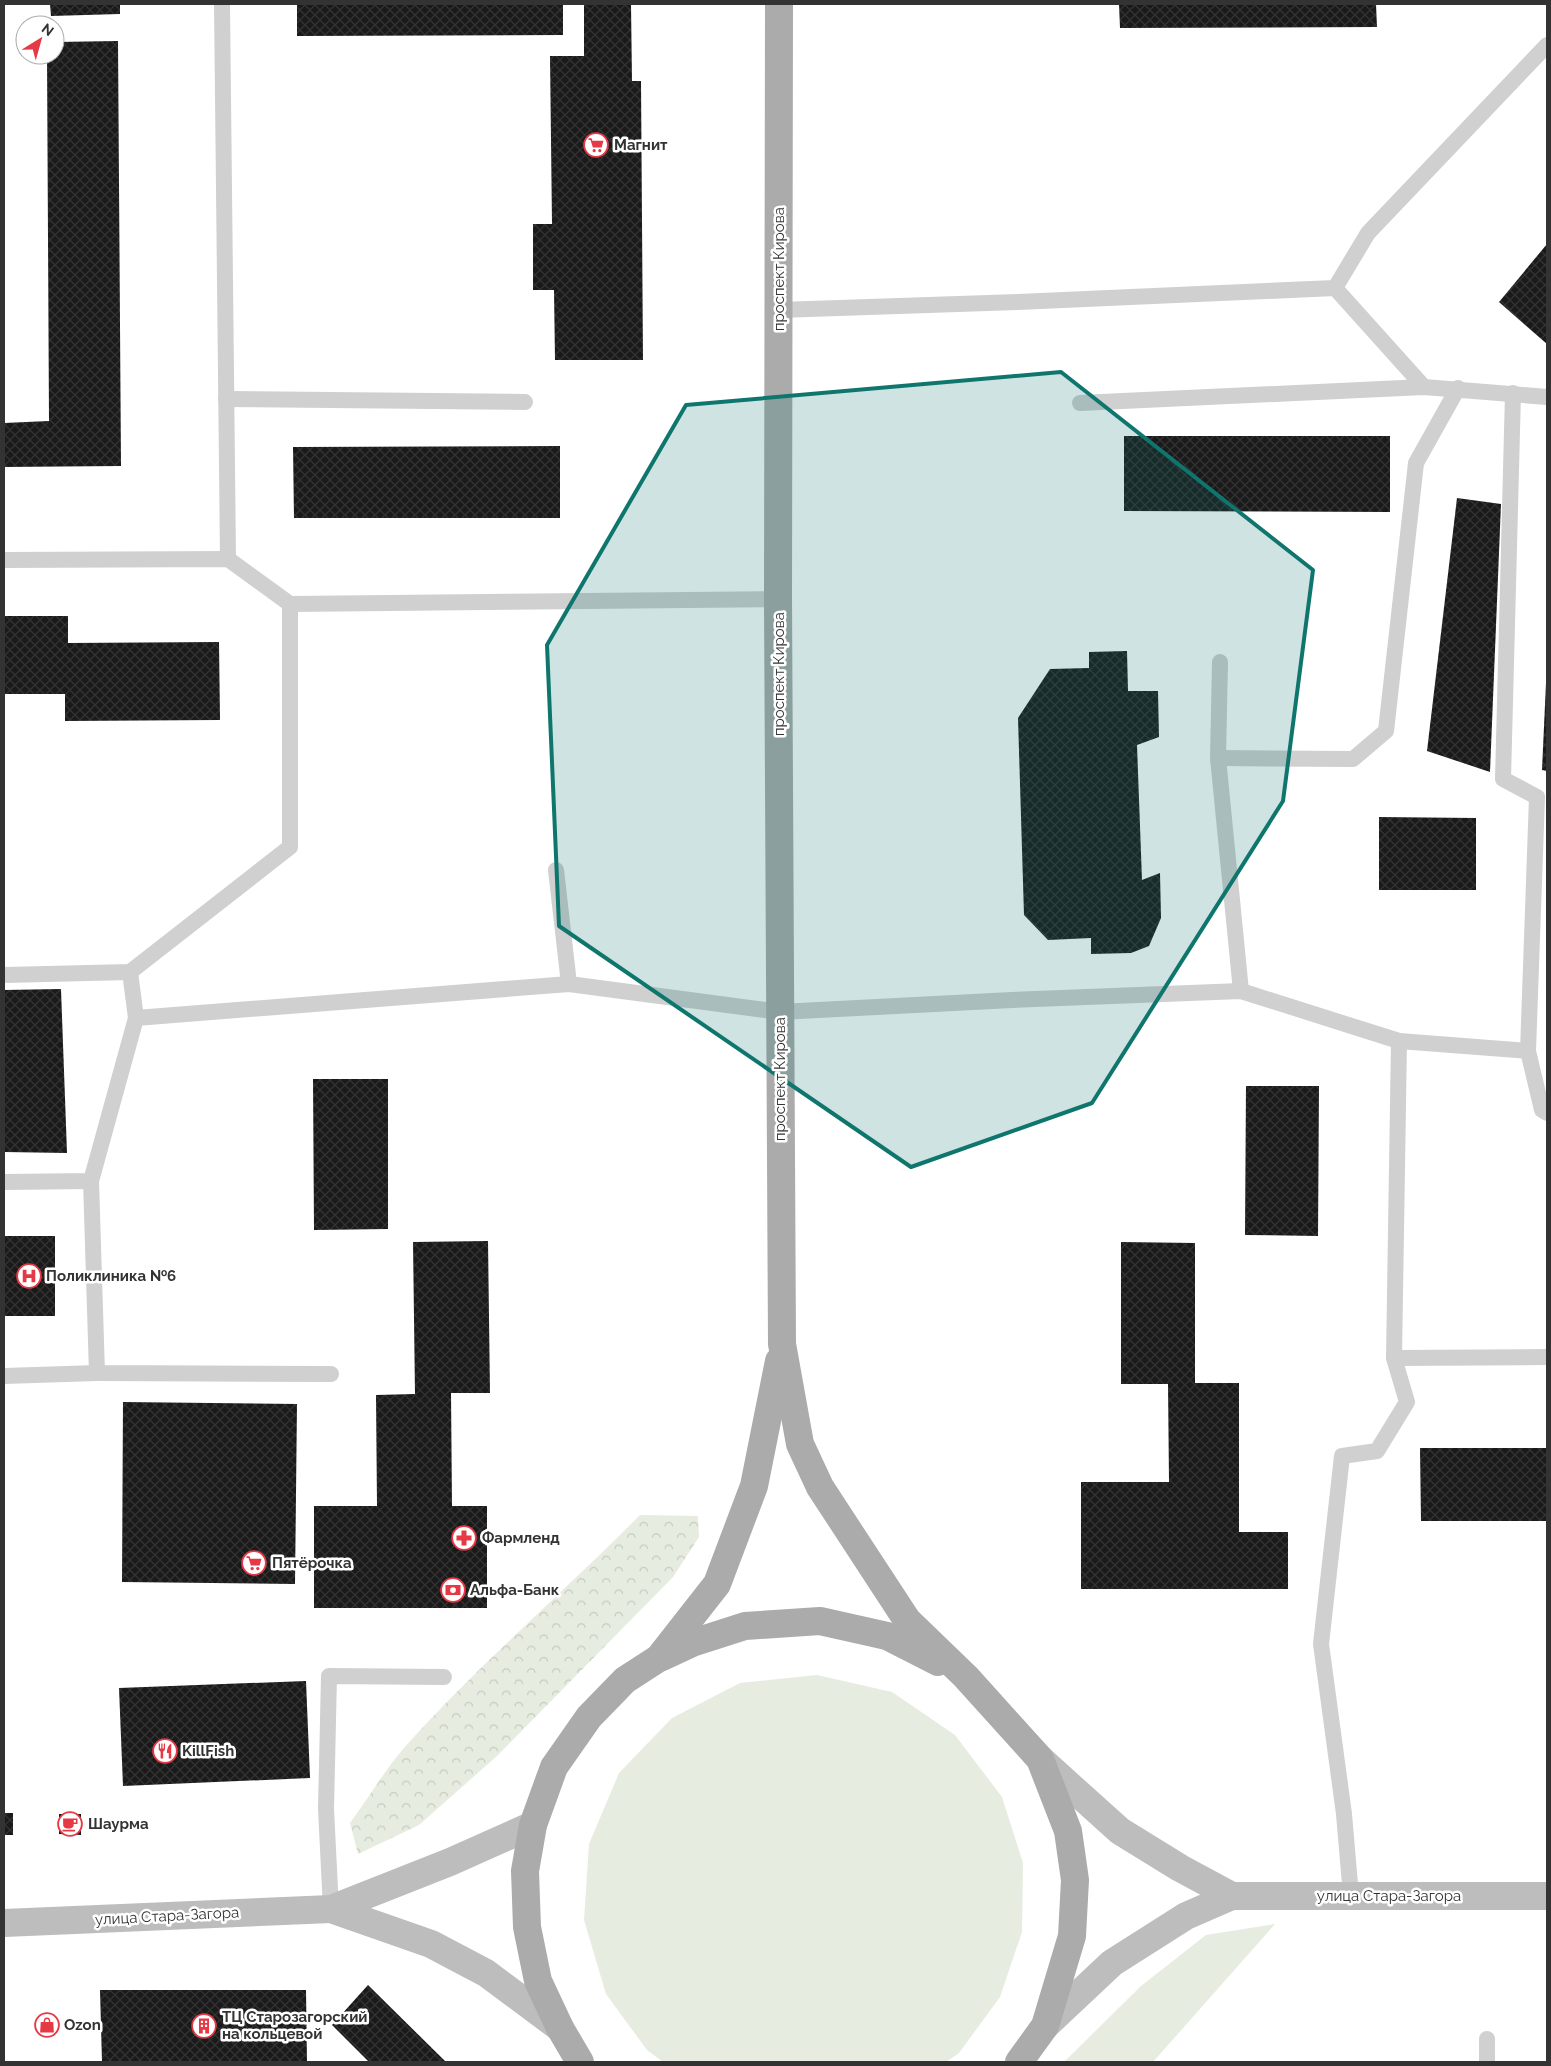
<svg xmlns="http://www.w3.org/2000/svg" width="1551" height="2066" viewBox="0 0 1551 2066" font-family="Raleway,sans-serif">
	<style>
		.grass { fill: #e6ecdf }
		.park { fill: url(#park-crowns) }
		.building { fill: url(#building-cross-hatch) }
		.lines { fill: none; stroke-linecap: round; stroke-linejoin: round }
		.service { stroke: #d0d0d0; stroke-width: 16 }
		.secondary { stroke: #bdbdbd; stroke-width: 28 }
		.primary { stroke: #ababab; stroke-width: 28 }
		.marked { fill: #0f766e; fill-opacity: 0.2; stroke: #0f766e; stroke-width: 4; stroke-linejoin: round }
		.labels { text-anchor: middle; stroke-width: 5; stroke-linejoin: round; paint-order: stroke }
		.poi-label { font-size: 15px; font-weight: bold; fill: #333; stroke: #fff; text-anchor: start }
		.street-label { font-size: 15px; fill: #333; stroke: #fff }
	</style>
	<defs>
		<pattern id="park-crowns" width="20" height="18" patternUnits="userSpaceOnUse" patternTransform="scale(1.25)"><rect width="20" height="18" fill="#e6ecdf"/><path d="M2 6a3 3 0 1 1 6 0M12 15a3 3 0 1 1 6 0" fill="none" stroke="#c6cbc0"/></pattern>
		<pattern id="building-cross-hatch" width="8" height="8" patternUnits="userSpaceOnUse" patternTransform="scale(1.25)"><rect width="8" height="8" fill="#1a1a1a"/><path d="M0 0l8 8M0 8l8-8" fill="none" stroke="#333"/></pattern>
	</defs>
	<rect width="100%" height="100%" fill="#fff"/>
	<!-- grass -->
	<g class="grass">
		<path d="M 817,1675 L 892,1692 L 955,1735 L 1002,1797 L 1023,1863 L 1022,1932 L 1000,1997 L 959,2053 L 946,2062 L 663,2062 L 647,2050 L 606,1994 L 584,1920 L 589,1844 L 619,1773 L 672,1718 L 740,1683 Z"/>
		<path d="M 1275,1924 L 1153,2062 L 1064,2062 L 1141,1986 L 1206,1935 Z"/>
	</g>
	<!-- park -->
	<path class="park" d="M 640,1515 L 698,1516 L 699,1537 L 673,1577 L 497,1756 L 419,1825 L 358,1854 L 350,1823 C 368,1799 384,1771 404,1748 C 477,1666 562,1594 640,1515 Z"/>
	<!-- building -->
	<g class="building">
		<path d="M 50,4 L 120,4 L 120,14 L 51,16 Z"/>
		<path d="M 297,4 L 563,4 L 563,35 L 297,36 Z"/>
		<path d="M 584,4 L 631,4 L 632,81 L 641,81 L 643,360 L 555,360 L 554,290 L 533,290 L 533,224 L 552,224 L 550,56 L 584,56 Z"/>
		<path d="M 1119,4 L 1376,4 L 1377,27 L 1120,28 Z"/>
		<path d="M 118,41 L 121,466 L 4,467 L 4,423 L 49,421 L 47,55 L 55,55 L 55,42 Z"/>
		<path d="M 1547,244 L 1547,344 L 1499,302 Z"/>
		<path d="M 1124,436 L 1390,436 L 1390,512 L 1124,511 Z"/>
		<path d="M 560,446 L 560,518 L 294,518 L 293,447 Z"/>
		<path d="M 1457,498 L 1501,504 L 1490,772 L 1427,751 Z"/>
		<path d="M 4,616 L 68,616 L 68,643 L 219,642 L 220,720 L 65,721 L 65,694 L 4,694 Z"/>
		<path d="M 1127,651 L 1128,691 L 1158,691 L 1159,737 L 1137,745 L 1142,880 L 1160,873 L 1161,918 L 1149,946 L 1131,953 L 1091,954 L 1091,938 L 1048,940 L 1024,915 L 1018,718 L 1050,669 L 1089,668 L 1089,652 Z"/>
		<path d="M 1546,683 L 1547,683 L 1547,771 L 1542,770 Z"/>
		<path d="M 1379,817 L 1476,818 L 1476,890 L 1379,890 Z"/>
		<path d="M 61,989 L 67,1153 L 4,1152 L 4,990 Z"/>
		<path d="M 313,1079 L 388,1079 L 388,1229 L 314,1230 Z"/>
		<path d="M 1246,1086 L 1319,1086 L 1318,1236 L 1245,1235 Z"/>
		<rect x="4" y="1236" width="51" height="80"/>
		<path d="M 488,1241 L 490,1393 L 451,1393 L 452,1506 L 487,1506 L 487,1608 L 314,1608 L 314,1506 L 377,1506 L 376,1395 L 415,1394 L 413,1242 Z"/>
		<path d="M 1121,1242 L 1195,1243 L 1195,1383 L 1239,1383 L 1239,1532 L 1288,1532 L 1288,1589 L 1081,1589 L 1081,1482 L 1169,1482 L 1168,1384 L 1121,1384 Z"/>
		<path d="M 123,1402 L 297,1404 L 295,1584 L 122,1582 Z"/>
		<path d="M 1420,1448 L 1547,1448 L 1547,1521 L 1421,1521 Z"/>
		<path d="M 306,1681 L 310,1778 L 123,1786 L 119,1688 Z"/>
		<rect x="4" y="1813" width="9" height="22"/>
		<path d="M 59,1814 L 81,1814 L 81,1835 L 59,1834 Z"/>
		<path d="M 368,1985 L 446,2062 L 369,2062 L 332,2025 Z"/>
		<path d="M 100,1990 L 306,1990 L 307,2062 L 102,2062 Z"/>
	</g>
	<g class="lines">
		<!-- service -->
		<g class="service">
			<path d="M 222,4 L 228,559"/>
			<path d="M 1335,288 L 1424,387"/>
			<path d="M 779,310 L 1018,302 L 1335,288 L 1368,233 L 1547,45"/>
			<path d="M 1513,393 L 1503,779 L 1537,797 L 1528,1051 L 1542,1110 L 1547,1113"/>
			<path d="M 226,399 L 525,402"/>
			<path d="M 1080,403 L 1424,387 L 1547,397"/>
			<path d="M 4,560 L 228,559 L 290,604 L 778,599"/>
			<path d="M 1220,662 L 1218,758 L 1241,991"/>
			<path d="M 1218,758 L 1353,759 L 1386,731 L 1416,463 L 1458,388"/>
			<path d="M 556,870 L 569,984"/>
			<path d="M 130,972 L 136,1018 L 569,984 L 780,1012 L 1012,1000 L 1241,991 L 1399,1041 L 1394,1358 L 1547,1357"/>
			<path d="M 4,975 L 130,972 L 290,847 L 290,604"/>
			<path d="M 1399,1041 L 1528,1051"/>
			<path d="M 91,1181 L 97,1373 L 331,1374"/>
			<path d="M 4,1182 L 91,1181 L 136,1018"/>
			<path d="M 4,1376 L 97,1373"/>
			<path d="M 1351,1896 L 1344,1814 L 1321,1644 L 1342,1456 L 1377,1451 L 1407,1402 L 1394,1358"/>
			<path d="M 331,1909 L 326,1809 L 329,1676 L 444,1677"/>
			<path d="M 1487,2039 L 1487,2062"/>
		</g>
		<!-- secondary -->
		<g class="secondary">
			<path d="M 1040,1759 L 1120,1831 L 1180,1868 L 1232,1896"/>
			<path d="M 331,1909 L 431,1944 L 486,1973 L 560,2028"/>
			<path d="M 4,1923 L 331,1909 L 450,1862 L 533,1825"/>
			<path d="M 1045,2026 L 1112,1963 L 1186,1916 L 1232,1896 L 1547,1896"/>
		</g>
		<!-- primary -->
		<g class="primary">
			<path d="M 779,4 L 778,599 L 782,1344 L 800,1444 L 820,1487 L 907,1620 L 966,1677 L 1040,1759 L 1068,1831 L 1075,1880 L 1072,1936 L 1045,2026 L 1019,2062"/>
			<path d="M 662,1657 L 692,1643 L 745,1626 L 820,1621 L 887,1636 L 938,1662"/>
			<path d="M 580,2062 L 560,2028 L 538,1981 L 527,1927 L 525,1871 L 533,1825 L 554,1767 L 589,1717 L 625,1680 L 659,1658 L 717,1584 L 754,1486 L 779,1361"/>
		</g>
	</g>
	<!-- marked area -->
	<path class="marked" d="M 1061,372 L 1313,570 L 1283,801 L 1092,1103 L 911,1167 L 559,926 L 547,645 L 686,405 Z"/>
	<!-- icons -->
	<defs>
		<g id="supermarket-ring" transform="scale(1.25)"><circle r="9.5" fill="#fff" stroke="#e63946" stroke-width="1.5"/><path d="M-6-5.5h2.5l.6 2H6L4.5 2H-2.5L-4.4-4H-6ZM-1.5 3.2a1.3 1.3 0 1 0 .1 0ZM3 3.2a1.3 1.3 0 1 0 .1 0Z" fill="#e63946"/></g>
		<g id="hospital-ring" transform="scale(1.25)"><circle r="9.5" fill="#fff" stroke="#e63946" stroke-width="1.5"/><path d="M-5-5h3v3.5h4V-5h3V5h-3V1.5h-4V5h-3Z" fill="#e63946"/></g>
		<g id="pharmacy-ring" transform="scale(1.25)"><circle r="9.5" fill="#fff" stroke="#e63946" stroke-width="1.5"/><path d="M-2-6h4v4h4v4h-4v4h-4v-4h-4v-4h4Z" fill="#e63946"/></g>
		<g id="bank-ring" transform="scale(1.25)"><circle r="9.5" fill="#fff" stroke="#e63946" stroke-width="1.5"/><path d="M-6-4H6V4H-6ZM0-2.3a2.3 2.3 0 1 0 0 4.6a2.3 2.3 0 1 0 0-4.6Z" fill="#e63946"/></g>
		<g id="restaurant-ring" transform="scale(1.25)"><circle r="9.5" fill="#fff" stroke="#e63946" stroke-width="1.5"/><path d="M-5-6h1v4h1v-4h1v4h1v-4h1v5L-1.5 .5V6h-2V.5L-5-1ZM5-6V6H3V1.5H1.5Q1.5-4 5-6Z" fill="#e63946"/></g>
		<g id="cafe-ring" transform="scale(1.25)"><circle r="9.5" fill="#fff" stroke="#e63946" stroke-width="1.5"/><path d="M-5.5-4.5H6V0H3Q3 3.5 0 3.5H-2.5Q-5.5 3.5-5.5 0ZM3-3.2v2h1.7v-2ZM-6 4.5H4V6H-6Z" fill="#e63946"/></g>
		<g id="shop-ring" transform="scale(1.25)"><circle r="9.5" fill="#fff" stroke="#e63946" stroke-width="1.5"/><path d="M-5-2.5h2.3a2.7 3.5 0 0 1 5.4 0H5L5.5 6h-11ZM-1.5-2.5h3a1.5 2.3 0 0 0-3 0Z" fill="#e63946"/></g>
		<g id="building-ring" transform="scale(1.25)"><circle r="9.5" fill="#fff" stroke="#e63946" stroke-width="1.5"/><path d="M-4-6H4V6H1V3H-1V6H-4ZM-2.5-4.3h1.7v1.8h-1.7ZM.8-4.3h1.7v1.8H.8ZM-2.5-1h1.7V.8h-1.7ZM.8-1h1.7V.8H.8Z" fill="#e63946"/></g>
	</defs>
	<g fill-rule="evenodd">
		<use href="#supermarket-ring" x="596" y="145"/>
		<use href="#hospital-ring" x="29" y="1276"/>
		<use href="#pharmacy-ring" x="464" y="1538"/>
		<use href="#supermarket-ring" x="254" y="1563"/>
		<use href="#bank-ring" x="453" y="1590"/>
		<use href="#restaurant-ring" x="165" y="1751"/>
		<use href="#cafe-ring" x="70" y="1824"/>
		<use href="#shop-ring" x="47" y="2025"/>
		<use href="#building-ring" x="204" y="2026"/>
	</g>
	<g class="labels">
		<!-- poi labels -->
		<g class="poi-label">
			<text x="614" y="150">Магнит</text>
			<text x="46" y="1281">Поликлиника №6</text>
			<text x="482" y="1543">Фармленд</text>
			<text x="272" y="1568">Пятёрочка</text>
			<text x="470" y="1595">Альфа-Банк</text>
			<text x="182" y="1756">KillFish</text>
			<text x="88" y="1829">Шаурма</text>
			<text x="222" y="2022">ТЦ Старозагорский<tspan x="222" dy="17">на кольцевой</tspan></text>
			<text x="64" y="2030">Ozon</text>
		</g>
		<!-- street labels -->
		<g class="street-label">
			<text transform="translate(779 269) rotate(-90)" y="5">проспект Кирова</text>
			<text transform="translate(779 674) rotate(-90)" y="5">проспект Кирова</text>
			<text transform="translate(780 1079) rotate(-90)" y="5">проспект Кирова</text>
			<text x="1389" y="1901">улица Стара-Загора</text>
			<text transform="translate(167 1916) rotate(-3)" y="5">улица Стара-Загора</text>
		</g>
	</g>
	<!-- border -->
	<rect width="1551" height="2066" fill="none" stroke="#333333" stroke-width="10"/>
	<!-- north arrow -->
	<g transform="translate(40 40) rotate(37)"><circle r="24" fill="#ffffff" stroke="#adadad"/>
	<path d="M0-4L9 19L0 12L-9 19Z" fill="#e63946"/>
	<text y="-8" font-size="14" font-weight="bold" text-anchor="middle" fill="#333333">N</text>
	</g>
</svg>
